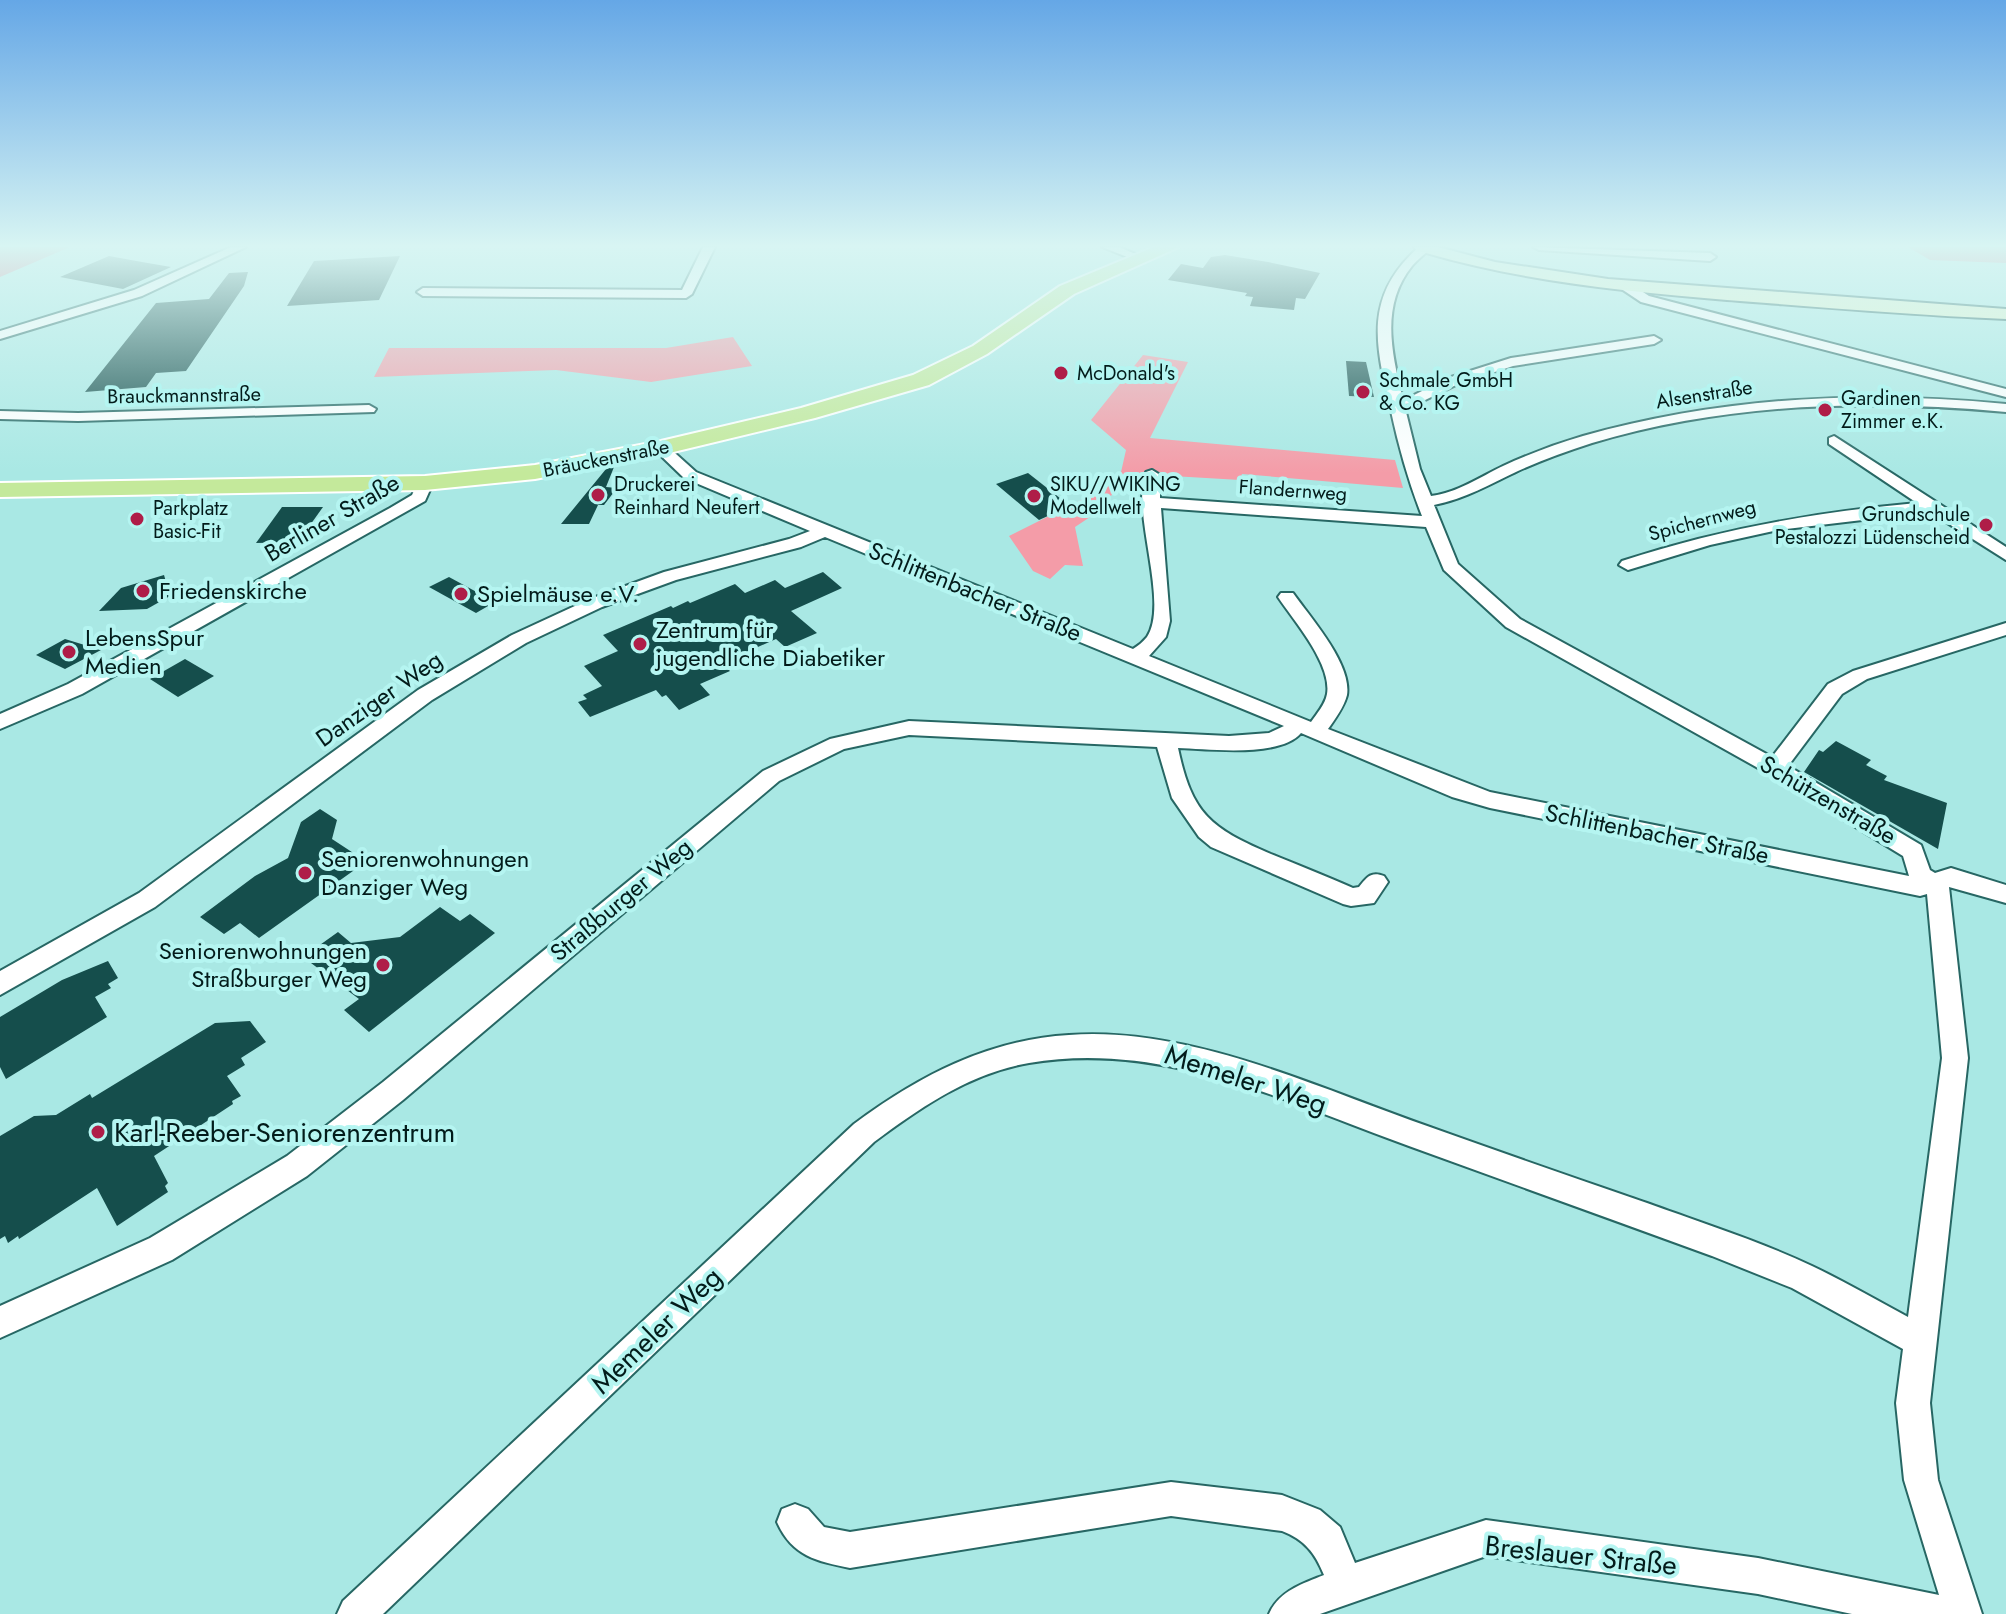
<svg xmlns="http://www.w3.org/2000/svg" width="2006" height="1614" viewBox="0 0 2006 1614" font-family="Jost,sans-serif">
	<style>
		.green { fill: #f49ca8 }
		.forest { fill: #df6c80 }
		.building { fill: #154e4c }
		.lines { fill: none; stroke-linecap: round; stroke-linejoin: round }
		.minor-casing { stroke: #276764; stroke-width: 4 }
		.secondary-casing { stroke: #276764; stroke-width: 4 }
		.primary-casing { stroke: #fff; stroke-width: 4 }
		.minor { fill: #fff; fill-rule: evenodd }
		.secondary { fill: #e1f4cd; fill-rule: evenodd }
		.primary { fill: #c4e99b; fill-rule: evenodd }
		.poi-dot { fill: #af1d48; stroke: #b5f5f1; stroke-width: 3 }
		.labels { text-anchor: middle; stroke-width: 8; stroke-linejoin: round; paint-order: stroke }
		.far-poi-label { font-size: 20px; fill: #031c1b; stroke: #b5f5f1; text-anchor: start }
		.far-street-label { font-size: 20px; fill: #031c1b; stroke: #b5f5f1 }
		.street-label { font-size: 24px; fill: #031c1b; stroke: #b5f5f1 }
		.poi-label { font-size: 24px; fill: #031c1b; stroke: #b5f5f1; text-anchor: start }
		.near-street-label { font-size: 28px; fill: #031c1b; stroke: #b5f5f1 }
		.near-poi-label { font-size: 28px; fill: #031c1b; stroke: #b5f5f1; text-anchor: start }
	</style>
	<rect width="100%" height="100%" fill="#a9e8e4"/>
	<!-- green -->
	<g class="green">
		<path d="M 733,337 L 752,366 L 651,382 L 556,370 L 374,377 L 389,348 L 666,348 Z"/>
		<path d="M 1143,355 L 1188,362 L 1150,438 L 1395,460 L 1403,488 L 1242,474 L 1240,480 L 1138,474 L 1136,483 L 1088,507 L 1090,517 L 1075,527 L 1083,566 L 1065,565 L 1050,579 L 1033,571 L 1009,536 L 1119,481 L 1126,450 L 1091,420 Z"/>
	</g>
	<!-- forest -->
	<g class="forest">
		<path d="M 0,247 L 70,247 L 0,277 Z"/>
		<path d="M 1908,247 L 2006,247 L 2006,263 L 1930,260 Z"/>
	</g>
	<!-- building -->
	<g class="building">
		<path d="M 1225,255 L 1268,262 L 1320,273 L 1305,299 L 1296,298 L 1294,310 L 1250,306 L 1253,297 L 1245,296 L 1247,293 L 1168,280 L 1181,264 L 1203,268 L 1211,257 Z"/>
		<path d="M 109,256 L 142,262 L 171,267 L 123,289 L 60,277 Z"/>
		<path d="M 400,256 L 379,300 L 287,306 L 314,261 Z"/>
		<path d="M 248,272 L 244,286 L 186,371 L 156,373 L 146,387 L 85,392 L 156,303 L 209,299 L 229,273 Z"/>
		<path d="M 1346,361 L 1366,362 L 1374,397 L 1349,396 Z"/>
		<path d="M 614,467 L 606,487 L 617,488 L 604,505 L 598,505 L 589,524 L 561,524 L 606,469 Z"/>
		<path d="M 1028,473 L 1070,506 L 1039,520 L 996,484 Z"/>
		<path d="M 282,507 L 323,507 L 298,542 L 256,543 Z"/>
		<path d="M 823,572 L 842,588 L 791,611 L 817,633 L 785,647 L 776,639 L 733,658 L 738,662 L 727,668 L 730,671 L 700,684 L 710,695 L 679,710 L 666,695 L 662,697 L 656,690 L 590,717 L 578,702 L 587,699 L 583,695 L 602,686 L 584,666 L 618,651 L 603,635 L 671,606 L 673,608 L 688,601 L 690,603 L 735,584 L 745,593 L 775,580 L 785,588 Z"/>
		<path d="M 164,575 L 170,596 L 147,609 L 99,611 L 121,588 Z"/>
		<path d="M 449,577 L 495,602 L 476,613 L 429,587 Z"/>
		<path d="M 65,639 L 101,650 L 65,669 L 36,655 Z"/>
		<path d="M 185,659 L 214,676 L 178,697 L 150,679 Z"/>
		<path d="M 1836,741 L 1871,760 L 1866,765 L 1887,776 L 1884,780 L 1947,803 L 1938,849 L 1804,772 L 1819,750 L 1823,752 Z"/>
		<path d="M 320,809 L 337,820 L 332,839 L 364,860 L 353,871 L 259,938 L 240,923 L 224,934 L 200,917 L 255,876 L 288,858 L 301,822 Z"/>
		<path d="M 440,907 L 460,921 L 470,914 L 495,933 L 369,1032 L 344,1010 L 359,999 L 303,957 L 338,932 L 351,943 L 400,937 Z"/>
		<path d="M 108,961 L 118,978 L 108,984 L 111,988 L 95,997 L 107,1017 L 6,1079 L 0,1067 L 0,1017 L 62,980 Z"/>
		<path d="M 250,1021 L 266,1042 L 241,1058 L 245,1065 L 227,1076 L 241,1096 L 232,1101 L 233,1104 L 154,1156 L 168,1183 L 165,1186 L 168,1192 L 117,1226 L 97,1188 L 19,1239 L 18,1236 L 8,1243 L 5,1236 L 0,1239 L 0,1136 L 34,1116 L 56,1115 L 90,1094 L 92,1098 L 215,1023 Z"/>
	</g>
	<g class="lines">
		<!-- minor casing -->
		<g class="minor-casing">
			<g id="minor">
				<path d="M 231,247 L 246,247 L 142,296 L 0,339 L 0,331 L 134,290 Z"/>
				<path d="M 703,247 L 715,247 L 692,294 L 686,298 L 423,296 L 417,292 L 423,288 L 682,290 Z"/>
				<path d="M 1102,247 L 1119,247 L 1145,258 L 1135,260 Z"/>
				<path d="M 1419,247 L 1431,248 C 1425,254 1418,259 1412,266 C 1381,304 1391,351 1402,395 L 1412,396 L 1448,378 L 1511,358 L 1654,336 L 1661,340 L 1654,344 L 1513,366 L 1458,384 L 1419,403 L 1404,404 L 1420,469 L 1431,496 C 1457,493 1480,477 1503,466 C 1529,454 1556,444 1583,436 C 1723,397 1862,390 2006,404 L 2006,412 C 1866,399 1727,403 1592,443 C 1567,451 1542,460 1518,471 C 1490,484 1465,499 1434,505 L 1458,564 L 1520,619 L 1772,757 L 1828,684 L 1853,671 L 2006,623 L 2006,635 L 1867,679 L 1842,694 L 1788,766 L 1921,845 L 1930,870 L 1935,873 L 1951,868 L 2006,885 L 2006,903 L 1949,887 L 1968,1058 L 1930,1403 L 1938,1480 L 1982,1614 L 1852,1614 L 1758,1594 L 1486,1556 L 1320,1614 L 1269,1614 C 1279,1591 1302,1584 1324,1575 C 1315,1553 1305,1540 1282,1531 L 1171,1516 L 850,1568 C 816,1561 792,1556 777,1522 L 782,1509 L 795,1504 L 808,1509 L 824,1527 L 850,1532 L 1171,1482 L 1282,1495 L 1320,1510 L 1340,1527 L 1355,1563 L 1486,1520 L 1758,1558 L 1939,1595 L 1904,1480 L 1896,1403 L 1903,1349 L 1792,1288 L 1712,1256 C 1611,1219 1510,1183 1409,1146 C 1287,1102 1162,1040 1029,1063 C 970,1073 921,1107 874,1142 L 383,1614 L 337,1614 L 343,1601 L 854,1124 C 919,1076 987,1040 1069,1035 C 1189,1026 1318,1088 1430,1127 C 1502,1153 1575,1178 1647,1203 C 1702,1223 1759,1241 1812,1266 C 1844,1281 1876,1300 1908,1317 L 1942,1058 L 1927,894 L 1920,896 L 1490,808 L 1452,797 L 1301,733 C 1280,758 1208,749 1178,748 C 1192,815 1211,828 1271,854 C 1298,865 1326,876 1353,888 L 1359,887 C 1367,877 1371,871 1384,876 L 1388,882 L 1374,903 L 1351,906 L 1343,904 L 1211,847 L 1199,837 L 1172,798 L 1157,747 L 909,735 L 844,749 L 779,781 L 403,1100 L 307,1176 L 172,1260 L 0,1338 L 0,1306 L 150,1238 L 287,1156 L 383,1082 L 763,771 L 830,739 L 909,721 L 1229,736 L 1269,733 L 1284,726 L 825,537 L 801,547 L 676,580 L 602,607 L 526,643 L 432,700 L 155,907 L 0,995 L 0,971 L 139,893 L 418,690 L 512,635 L 590,599 L 664,572 L 789,539 L 810,531 L 684,478 L 656,451 L 656,445 L 666,445 L 696,472 L 1133,649 C 1138,646 1143,642 1147,637 C 1170,602 1130,510 1146,472 L 1152,470 L 1160,475 L 1160,498 L 1422,516 C 1409,483 1399,448 1391,411 C 1376,347 1362,297 1419,247 ZM 1161,508 L 1426,527 L 1444,570 L 1506,627 L 1767,773 L 1903,856 L 1909,876 L 1490,792 L 1328,729 C 1335,719 1344,707 1347,695 C 1352,664 1310,617 1293,593 L 1281,593 L 1278,597 C 1294,621 1332,664 1327,694 C 1325,705 1317,713 1311,722 L 1149,656 L 1166,637 L 1170,621 Z"/>
				<path d="M 1533,247 L 1710,253 L 1716,257 L 1710,261 L 1539,250 Z"/>
				<path d="M 1620,282 L 1628,282 L 1649,296 L 2006,389 L 2006,397 L 1641,302 L 1620,288 Z"/>
				<path d="M 369,405 L 376,409 L 374,412 L 78,421 L 0,419 L 0,411 L 78,413 Z"/>
				<path d="M 1834,436 L 2006,547 L 2006,560 L 1930,512 L 1778,530 L 1710,545 L 1628,570 L 1619,565 L 1622,561 C 1719,529 1816,512 1917,503 L 1829,444 L 1829,438 Z"/>
				<path d="M 425,478 L 433,483 L 425,501 L 82,694 L 0,729 L 0,714 L 68,684 L 390,508 L 412,495 L 419,480 Z"/>
			</g>
		</g>
		<!-- secondary casing -->
		<g class="secondary-casing">
			<path id="secondary" d="M 1414,247 L 1438,247 L 1495,262 L 1608,279 L 2006,309 L 2006,319 C 1913,315 1820,307 1727,300 C 1622,291 1518,281 1416,250 Z"/>
		</g>
		<!-- primary casing -->
		<g class="primary-casing">
			<path id="primary" d="M 1154,247 L 1179,247 L 1074,294 L 987,354 L 929,385 L 815,418 L 661,455 L 535,479 L 425,490 L 0,497 L 0,483 L 425,476 L 535,465 L 661,441 L 801,408 L 913,375 L 973,346 L 1060,286 Z"/>
		</g>
		<!-- minor -->
		<use href="#minor" class="minor"/>
		<!-- secondary -->
		<use href="#secondary" class="secondary"/>
		<!-- primary -->
		<use href="#primary" class="primary"/>
	</g>
	<!-- sky -->
	<linearGradient id="sky" x2="0" y2="1"><stop stop-color="#65a7e6"/><stop offset="0.52" stop-color="#d8f5f3"/><stop offset="1" stop-color="#d8f5f3" stop-opacity="0"/></linearGradient>
	<rect width="2006" height="473" fill="url(#sky)"/>
	<!-- markers -->
	<g class="poi-dot">
		<circle cx="1061" cy="373" r="8"/>
		<circle cx="1363" cy="392" r="8"/>
		<circle cx="1825" cy="410" r="8"/>
		<circle cx="598" cy="495" r="8"/>
		<circle cx="1034" cy="496" r="8"/>
		<circle cx="137" cy="519" r="8"/>
		<circle cx="1986" cy="525" r="8"/>
		<circle cx="143" cy="591" r="8"/>
		<circle cx="461" cy="594" r="8"/>
		<circle cx="640" cy="644" r="8"/>
		<circle cx="69" cy="652" r="8"/>
		<circle cx="305" cy="873" r="8"/>
		<circle cx="383" cy="965" r="8"/>
		<circle cx="98" cy="1132" r="8"/>
	</g>
	<g class="labels">
		<!-- far-poi labels -->
		<g class="far-poi-label">
			<text x="1077" y="380">McDonald's</text>
			<text x="1379" y="387">Schmale GmbH<tspan x="1379" dy="23">&amp; Co. KG</tspan></text>
			<text x="1841" y="405">Gardinen<tspan x="1841" dy="23">Zimmer e.K.</tspan></text>
			<text x="614" y="491">Druckerei<tspan x="614" dy="23">Reinhard Neufert</tspan></text>
			<text x="1050" y="491">SIKU//WIKING<tspan x="1050" dy="23">Modellwelt</tspan></text>
			<text x="153" y="515">Parkplatz<tspan x="153" dy="23">Basic-Fit</tspan></text>
			<text x="1970" y="521" text-anchor="end">Grundschule<tspan x="1970" dy="23">Pestalozzi Lüdenscheid</tspan></text>
		</g>
		<!-- far-street labels -->
		<g class="far-street-label">
			<text transform="translate(1704 394) rotate(-9)" y="7">Alsenstraße</text>
			<text transform="translate(184 395) rotate(-1)" y="7">Brauckmannstraße</text>
			<text transform="translate(606 458) rotate(-11)" y="7">Bräuckenstraße</text>
			<text transform="translate(1293 490) rotate(4)" y="7">Flandernweg</text>
			<text transform="translate(1702 520) rotate(-15)" y="7">Spichernweg</text>
		</g>
		<!-- street labels -->
		<g class="street-label">
			<text transform="translate(332 518) rotate(-30)" y="8">Berliner Straße</text>
			<text transform="translate(975 592) rotate(22)" y="8">Schlittenbacher Straße</text>
			<text transform="translate(379 699) rotate(-35)" y="8">Danziger Weg</text>
			<text transform="translate(1828 800) rotate(30)" y="8">Schützenstraße</text>
			<text transform="translate(1657 834) rotate(11)" y="8">Schlittenbacher Straße</text>
			<text transform="translate(621 900) rotate(-40)" y="8">Straßburger Weg</text>
		</g>
		<!-- poi labels -->
		<g class="poi-label">
			<text x="159" y="599">Friedenskirche</text>
			<text x="477" y="602">Spielmäuse e.V.</text>
			<text x="656" y="638">Zentrum für<tspan x="656" dy="28">jugendliche Diabetiker</tspan></text>
			<text x="85" y="646">LebensSpur<tspan x="85" dy="28">Medien</tspan></text>
			<text x="321" y="867">Seniorenwohnungen<tspan x="321" dy="28">Danziger Weg</tspan></text>
			<text x="367" y="959" text-anchor="end">Seniorenwohnungen<tspan x="367" dy="28">Straßburger Weg</tspan></text>
		</g>
		<!-- near-street labels -->
		<g class="near-street-label">
			<text transform="translate(1246 1079) rotate(18)" y="10">Memeler Weg</text>
			<text transform="translate(656 1330) rotate(-44)" y="10">Memeler Weg</text>
			<text transform="translate(1581 1555) rotate(6)" y="10">Breslauer Straße</text>
		</g>
		<!-- near-poi labels -->
		<g class="near-poi-label">
			<text x="114" y="1142">Karl-Reeber-Seniorenzentrum</text>
		</g>
	</g>
</svg>
